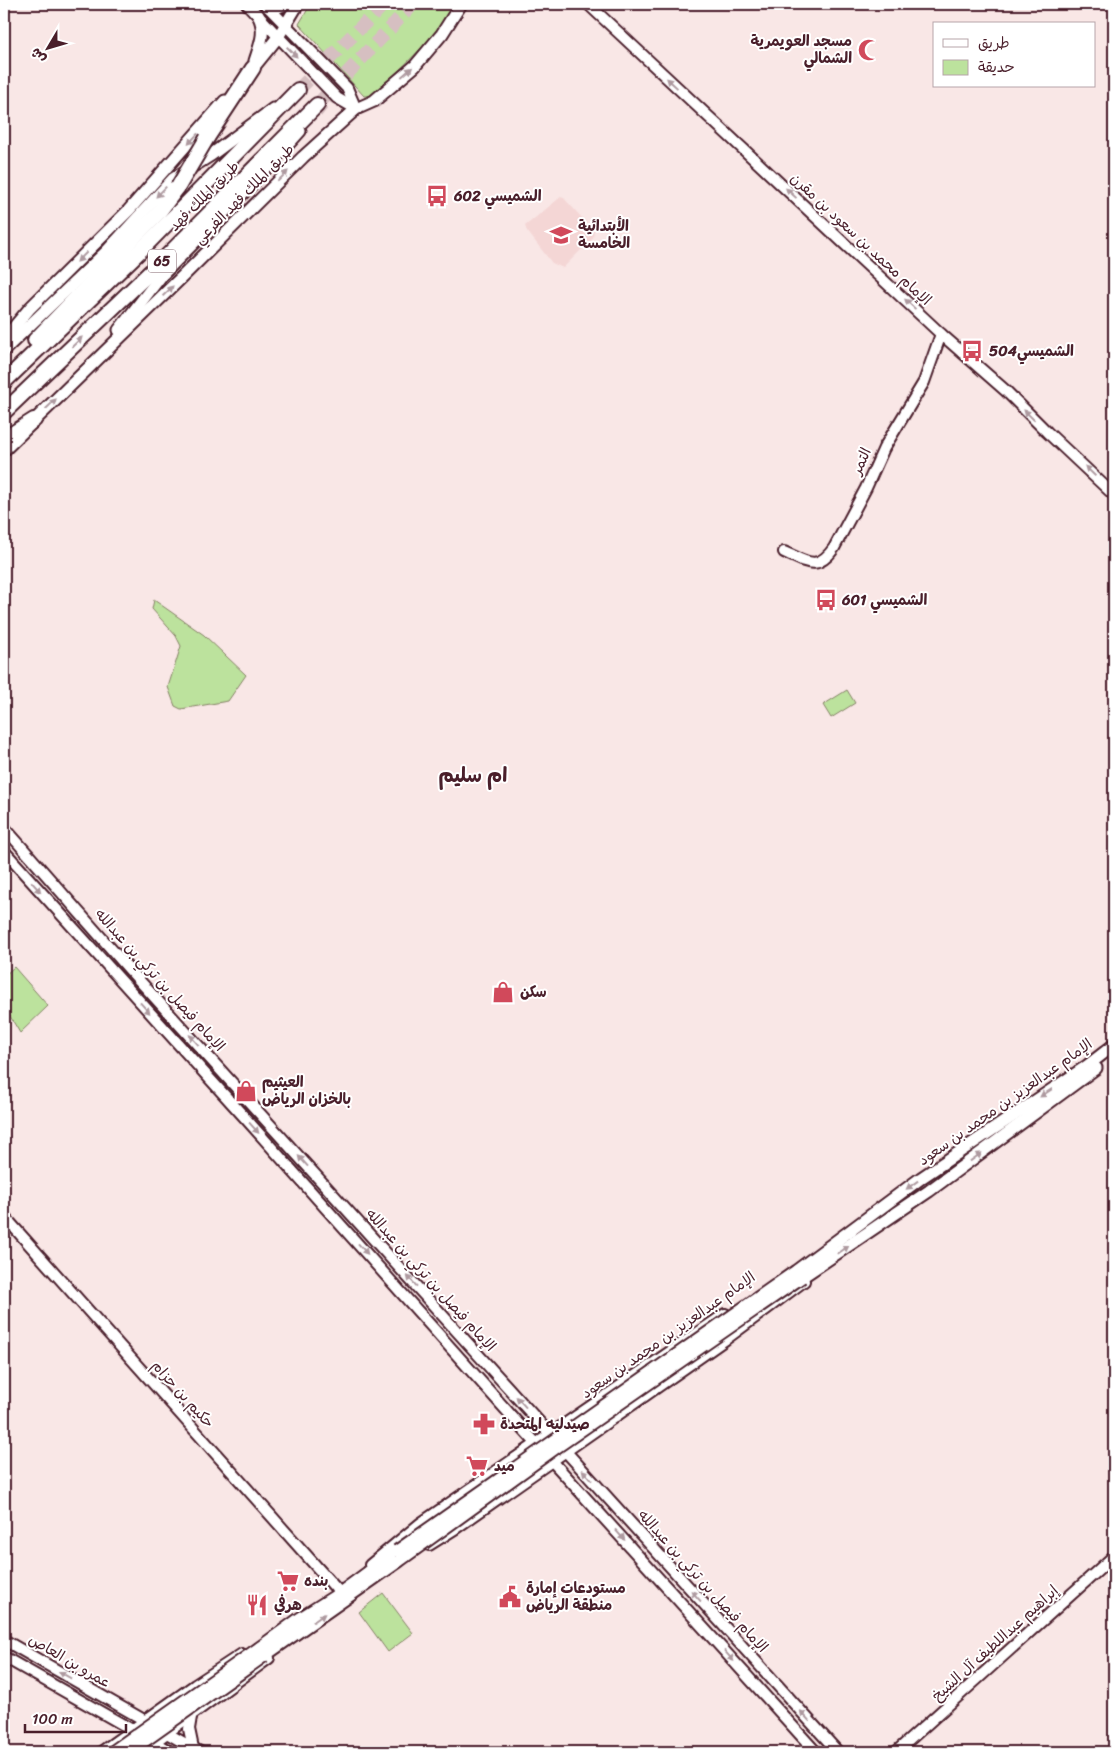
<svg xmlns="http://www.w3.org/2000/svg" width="1118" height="1756" viewBox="0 0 1118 1756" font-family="Sriracha,'Playpen Sans Arabic',sans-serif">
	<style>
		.built { fill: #f4d6d5 }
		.green { fill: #bce29d; stroke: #838064 }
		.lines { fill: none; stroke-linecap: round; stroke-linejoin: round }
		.primary-tunnel { stroke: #d6bfc1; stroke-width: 11; stroke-dasharray: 11 5.5; stroke-linecap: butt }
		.highway-tunnel { stroke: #d6bfc1; stroke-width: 14; stroke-dasharray: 14 7; stroke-linecap: butt }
		.secondary-casing { stroke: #4a1f2b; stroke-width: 14 }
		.primary-casing { stroke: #4a1f2b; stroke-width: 15 }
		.highway-casing { stroke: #4a1f2b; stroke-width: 18 }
		.secondary { stroke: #fff; stroke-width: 10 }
		.primary { stroke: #fff; stroke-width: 11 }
		.highway { stroke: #fff; stroke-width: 14 }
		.primary-bridge-casing { stroke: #4a1f2b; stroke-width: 15; stroke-linecap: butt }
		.highway-bridge-casing { stroke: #4a1f2b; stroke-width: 18; stroke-linecap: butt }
		.primary-bridge { stroke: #fff; stroke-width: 11 }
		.highway-bridge { stroke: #fff; stroke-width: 14 }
		.oneway { fill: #ae9aa0 }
		.labels { text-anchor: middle; stroke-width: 4; stroke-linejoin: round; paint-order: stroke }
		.shield { fill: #fff; stroke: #80626b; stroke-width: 1 }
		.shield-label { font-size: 14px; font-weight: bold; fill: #4a1f2b }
		.poi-label { font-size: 15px; font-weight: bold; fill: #4a1f2b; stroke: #fff; text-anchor: start }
		.street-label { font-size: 15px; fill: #4a1f2b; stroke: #fff }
		.district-label { font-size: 20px; font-weight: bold; fill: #4a1f2b; stroke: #fff }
	</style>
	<rect width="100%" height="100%" fill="#f9e7e6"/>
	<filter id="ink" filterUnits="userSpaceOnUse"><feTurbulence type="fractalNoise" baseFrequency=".02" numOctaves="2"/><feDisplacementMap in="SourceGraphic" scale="10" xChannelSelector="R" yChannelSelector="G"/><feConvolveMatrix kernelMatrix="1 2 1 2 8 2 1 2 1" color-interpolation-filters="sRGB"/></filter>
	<g filter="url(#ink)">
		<!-- built -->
		<path class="built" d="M 562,196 L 594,231 L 593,238 L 563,268 L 552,263 L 527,231 L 525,226 Z"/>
		<!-- green -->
		<g class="green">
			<path d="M 311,4 L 454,4 C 433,41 402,68 370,96 L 364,96 L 299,24 Z"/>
			<path d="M 154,600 L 204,635 L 246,675 L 228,701 L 181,709 L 175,706 L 168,687 L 181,646 L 176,636 L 152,609 Z"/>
			<path d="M 847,690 L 855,703 L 831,718 L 823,705 Z"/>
			<path d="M 14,967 L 48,1006 L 20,1033 L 4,1006 L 4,976 Z"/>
			<path d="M 383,1593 L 413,1633 L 388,1652 L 359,1612 Z"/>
		</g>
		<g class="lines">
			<!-- primary-tunnel -->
			<path class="primary-tunnel" d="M 317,113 L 358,61"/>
			<!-- highway-tunnel -->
			<g class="highway-tunnel">
				<path d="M 298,90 L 384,4"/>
				<path d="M 317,105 L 413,4"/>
			</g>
			<!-- secondary casing -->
			<g class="secondary-casing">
				<g id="secondary">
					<path d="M 247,4 L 337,98 L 356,109"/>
					<path d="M 588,4 L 941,334 L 1006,391 L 1047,432 L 1114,495"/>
					<path d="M 266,5 L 347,88 L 356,109"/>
					<path d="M 784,552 C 807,562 817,572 834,548 L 866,488 L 884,448 L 924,382 L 941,334"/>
					<path d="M 4,827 L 128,968 L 838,1752"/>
					<path d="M 4,851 L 247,1120 L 524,1430 L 816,1752"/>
					<path d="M 4,1216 L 340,1593"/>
					<path d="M 429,1545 L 456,1528 L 726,1339 L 804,1281"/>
					<path d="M 370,1565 L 421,1523 L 725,1314"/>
					<path d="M 4,1640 L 200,1752"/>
					<path d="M 4,1657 L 171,1752"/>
					<path d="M 191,1717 L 189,1729 L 193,1748"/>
					<path d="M 101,1752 L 195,1685 L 242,1654"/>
					<path d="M 141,1752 L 269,1658"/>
					<path d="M 896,1752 L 1114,1556"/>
				</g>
			</g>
			<!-- primary casing -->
			<g class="primary-casing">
				<g id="primary">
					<path d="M 267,6 L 276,8 L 286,4"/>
					<path d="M 255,61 C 260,45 267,31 258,15"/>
					<path d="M 248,74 L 278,37 L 298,4"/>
					<path d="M 119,330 L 161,276 L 253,183 L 300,131"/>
					<path d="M 4,339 L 30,308 L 129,210 L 225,101"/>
					<path d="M 4,350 L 107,251 L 173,179 L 211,155 L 273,109"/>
					<path d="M 4,450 L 184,275 L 303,157 L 356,109 L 374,101 L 415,66 L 442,34 L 461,4"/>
					<path d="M 796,1271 L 921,1178 L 1087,1066 L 1114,1045"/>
					<path d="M 802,1277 L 929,1191 L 1096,1068"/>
					<path d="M 259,1648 L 299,1619 L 340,1593 L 397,1551"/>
					<path d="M 264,1656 L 399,1561"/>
				</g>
			</g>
			<!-- highway casing -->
			<g class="highway-casing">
				<g id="highway">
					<path d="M 207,138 L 253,68"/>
					<path d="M 35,340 L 159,212 L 178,187"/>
					<path d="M 4,382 L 141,250 L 298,90"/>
					<path d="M 4,412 L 165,258 L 317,105"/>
					<path d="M 4,439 L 34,420"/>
				</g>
			</g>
			<!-- secondary -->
			<use href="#secondary" class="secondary"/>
			<!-- primary -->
			<use href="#primary" class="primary"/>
			<!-- highway -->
			<use href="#highway" class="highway"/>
			<!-- primary-bridge casing -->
			<g class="primary-bridge-casing">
				<g id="primary-bridge">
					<path d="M 397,1551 L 796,1271"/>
					<path d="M 399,1561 L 557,1447 L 802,1277"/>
					<path d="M 112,1752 L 259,1648"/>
					<path d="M 129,1752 L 264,1656"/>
				</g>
			</g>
			<!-- highway-bridge casing -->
			<g class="highway-bridge-casing">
				<path id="highway-bridge" d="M 178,187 L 207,138"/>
			</g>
			<!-- primary-bridge -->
			<use href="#primary-bridge" class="primary-bridge"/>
			<!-- highway-bridge -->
			<use href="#highway-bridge" class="highway-bridge"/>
		</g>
		<!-- one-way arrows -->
		<defs><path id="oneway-solid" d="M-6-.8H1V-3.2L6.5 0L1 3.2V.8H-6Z" transform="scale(1.25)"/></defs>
		<g class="oneway">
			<use href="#oneway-solid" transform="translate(292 52) rotate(45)"/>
			<use href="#oneway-solid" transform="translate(407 72) rotate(-41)"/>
			<use href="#oneway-solid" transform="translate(672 83) rotate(-137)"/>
			<use href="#oneway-solid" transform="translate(193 139) rotate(132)"/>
			<use href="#oneway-solid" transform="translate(283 176) rotate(-45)"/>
			<use href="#oneway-solid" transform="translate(161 192) rotate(134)"/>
			<use href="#oneway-solid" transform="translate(791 193) rotate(-137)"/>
			<use href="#oneway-solid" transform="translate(82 257) rotate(135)"/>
			<use href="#oneway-solid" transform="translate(168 291) rotate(-44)"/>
			<use href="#oneway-solid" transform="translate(910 304) rotate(-137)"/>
			<use href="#oneway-solid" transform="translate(77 342) rotate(-44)"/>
			<use href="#oneway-solid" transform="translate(51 404) rotate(-44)"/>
			<use href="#oneway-solid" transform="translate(1029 415) rotate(-135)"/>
			<use href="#oneway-solid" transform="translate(1090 471) rotate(-136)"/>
			<use href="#oneway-solid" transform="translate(36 887) rotate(49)"/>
			<use href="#oneway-solid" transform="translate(145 1008) rotate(48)"/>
			<use href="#oneway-solid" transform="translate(194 1040) rotate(-132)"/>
			<use href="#oneway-solid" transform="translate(1046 1093) rotate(147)"/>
			<use href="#oneway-solid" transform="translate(254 1128) rotate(48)"/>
			<use href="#oneway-solid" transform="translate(976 1157) rotate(-36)"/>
			<use href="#oneway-solid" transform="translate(303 1161) rotate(-132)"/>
			<use href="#oneway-solid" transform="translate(912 1185) rotate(144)"/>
			<use href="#oneway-solid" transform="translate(363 1249) rotate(48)"/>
			<use href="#oneway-solid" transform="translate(843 1250) rotate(-35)"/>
			<use href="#oneway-solid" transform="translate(412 1281) rotate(-132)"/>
			<use href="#oneway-solid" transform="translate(521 1402) rotate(-132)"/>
			<use href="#oneway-solid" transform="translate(587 1475) rotate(-132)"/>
			<use href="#oneway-solid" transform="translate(620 1535) rotate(48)"/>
			<use href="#oneway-solid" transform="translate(696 1596) rotate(-132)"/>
			<use href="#oneway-solid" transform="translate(319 1618) rotate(-35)"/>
			<use href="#oneway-solid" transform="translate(729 1656) rotate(48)"/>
			<use href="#oneway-solid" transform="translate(65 1675) rotate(-150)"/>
			<use href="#oneway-solid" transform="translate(805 1716) rotate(-132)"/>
		</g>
	</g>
	<!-- icons -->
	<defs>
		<g id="mosque-bare" transform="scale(1.725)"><path d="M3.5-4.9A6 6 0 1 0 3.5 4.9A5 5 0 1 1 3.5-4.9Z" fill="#d1495b" stroke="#fff" stroke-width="2.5" paint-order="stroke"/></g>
		<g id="bus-bare" transform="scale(1.725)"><path d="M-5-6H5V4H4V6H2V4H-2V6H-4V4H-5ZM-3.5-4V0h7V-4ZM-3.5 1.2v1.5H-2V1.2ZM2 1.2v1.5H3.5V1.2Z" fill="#d1495b" stroke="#fff" stroke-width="2.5" paint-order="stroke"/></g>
		<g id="school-bare" transform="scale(1.725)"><path d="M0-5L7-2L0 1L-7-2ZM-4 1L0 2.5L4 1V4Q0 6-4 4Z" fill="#d1495b" stroke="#fff" stroke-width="2.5" paint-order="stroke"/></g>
		<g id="shop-bare" transform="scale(1.725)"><path d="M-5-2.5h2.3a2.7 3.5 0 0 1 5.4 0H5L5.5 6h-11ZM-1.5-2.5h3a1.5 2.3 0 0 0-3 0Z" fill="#d1495b" stroke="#fff" stroke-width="2.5" paint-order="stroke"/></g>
		<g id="pharmacy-bare" transform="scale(1.725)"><path d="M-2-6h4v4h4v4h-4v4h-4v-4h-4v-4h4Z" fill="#d1495b" stroke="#fff" stroke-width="2.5" paint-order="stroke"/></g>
		<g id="supermarket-bare" transform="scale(1.725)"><path d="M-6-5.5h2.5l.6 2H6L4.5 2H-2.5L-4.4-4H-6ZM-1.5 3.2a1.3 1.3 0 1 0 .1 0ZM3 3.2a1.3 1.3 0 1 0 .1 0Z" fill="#d1495b" stroke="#fff" stroke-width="2.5" paint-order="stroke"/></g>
		<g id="civic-bare" transform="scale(1.725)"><path d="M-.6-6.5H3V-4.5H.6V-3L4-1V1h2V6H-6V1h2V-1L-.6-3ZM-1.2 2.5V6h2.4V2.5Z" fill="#d1495b" stroke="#fff" stroke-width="2.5" paint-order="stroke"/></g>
		<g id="restaurant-bare" transform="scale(1.725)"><path d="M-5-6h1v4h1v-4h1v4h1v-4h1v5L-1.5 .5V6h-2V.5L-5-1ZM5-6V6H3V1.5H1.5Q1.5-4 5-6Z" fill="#d1495b" stroke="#fff" stroke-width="2.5" paint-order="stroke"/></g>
	</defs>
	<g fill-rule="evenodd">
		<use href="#mosque-bare" x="869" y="50"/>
		<use href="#bus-bare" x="437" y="196"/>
		<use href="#school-bare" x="561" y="235"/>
		<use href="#bus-bare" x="972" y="351"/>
		<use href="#bus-bare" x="826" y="600"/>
		<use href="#shop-bare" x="503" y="992"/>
		<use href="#shop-bare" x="246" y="1091"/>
		<use href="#pharmacy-bare" x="484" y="1424"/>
		<use href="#supermarket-bare" x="477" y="1466"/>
		<use href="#supermarket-bare" x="288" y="1581"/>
		<use href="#civic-bare" x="510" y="1597"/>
		<use href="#restaurant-bare" x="257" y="1605"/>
	</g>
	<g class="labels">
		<!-- shield labels -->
		<rect class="shield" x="148" y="249.5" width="28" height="23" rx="4"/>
		<g class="shield-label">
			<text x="162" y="266">65</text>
		</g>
		<!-- poi labels -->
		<g class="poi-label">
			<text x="852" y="46" text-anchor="end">مسجد العويمرية<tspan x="852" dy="17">الشمالي</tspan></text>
			<text x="454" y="201">الشميسي 602</text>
			<text x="578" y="231">الأبتدائية<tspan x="578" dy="17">الخامسة</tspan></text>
			<text x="989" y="356">الشميسي504</text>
			<text x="842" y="605">الشميسي 601</text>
			<text x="520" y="997">سكن</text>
			<text x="262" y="1087">العيثيم<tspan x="262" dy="17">بالخزان الرياض</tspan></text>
			<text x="500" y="1429">صيدليه المتحدة</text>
			<text x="494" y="1471">ميد</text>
			<text x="304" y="1586">بنده</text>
			<text x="526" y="1593">مستودعات إمارة<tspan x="526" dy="17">منطقة الرياض</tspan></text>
			<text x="274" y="1610">هرفي</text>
		</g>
		<!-- street labels -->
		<g class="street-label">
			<text transform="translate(244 194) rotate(-45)" y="5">طريق الملك فهد الفرعي</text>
			<text transform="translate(204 196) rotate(-45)" y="5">طريق الملك فهد</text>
			<text transform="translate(861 239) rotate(43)" y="5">الإمام محمد بن سعود بن مقرن</text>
			<text transform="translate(861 461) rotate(-65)" y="5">التمر</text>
			<text transform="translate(160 980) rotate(48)" y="5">الإمام فيصل بن تركي بن عبدالله</text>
			<text transform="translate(1005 1102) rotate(-35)" y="5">الإمام عبدالعزيز بن محمد بن سعود</text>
			<text transform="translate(431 1280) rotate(48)" y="5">الإمام فيصل بن تركي بن عبدالله</text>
			<text transform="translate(668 1335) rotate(-35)" y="5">الإمام عبدالعزيز بن محمد بن سعود</text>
			<text transform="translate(183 1394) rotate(48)" y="5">حكيم بن حزام</text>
			<text transform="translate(703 1581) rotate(48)" y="5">الإمام فيصل بن تركي بن عبدالله</text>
			<text transform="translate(995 1643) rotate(-42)" y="5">إبراهيم عبداللطيف آل الشيخ</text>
			<text transform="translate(70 1661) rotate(30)" y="5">عمرو بن العاص</text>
		</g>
		<!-- district labels -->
		<g class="district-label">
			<text x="473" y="782">ام سليم</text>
		</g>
	</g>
	<!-- margin -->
	<rect width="1118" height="1756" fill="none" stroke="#fff" stroke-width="20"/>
	<rect x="10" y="10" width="1098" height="1736" fill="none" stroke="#4a1f2b" stroke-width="2" filter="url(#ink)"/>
	<!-- legend -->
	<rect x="933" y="22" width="162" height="65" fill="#ffffff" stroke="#b7a5aa"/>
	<rect x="943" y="39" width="25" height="8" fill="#ffffff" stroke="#b7a5aa"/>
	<text x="978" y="48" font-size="15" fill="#4a1f2b">طريق</text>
	<rect x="943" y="60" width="25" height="15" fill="#bce29d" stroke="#b7a5aa"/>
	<text x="978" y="72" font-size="15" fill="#4a1f2b">حديقة</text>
	<!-- north arrow -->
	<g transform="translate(48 48) rotate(232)" stroke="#ffffff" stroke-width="4" paint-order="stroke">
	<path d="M0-4L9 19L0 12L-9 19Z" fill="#4a1f2b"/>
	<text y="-8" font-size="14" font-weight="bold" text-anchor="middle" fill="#4a1f2b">ش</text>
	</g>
	<!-- scale -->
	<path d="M25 1724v8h101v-8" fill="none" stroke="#4a1f2b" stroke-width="2.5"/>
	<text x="32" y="1724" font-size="15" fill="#4a1f2b" stroke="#ffffff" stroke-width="4" paint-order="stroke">100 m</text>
</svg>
